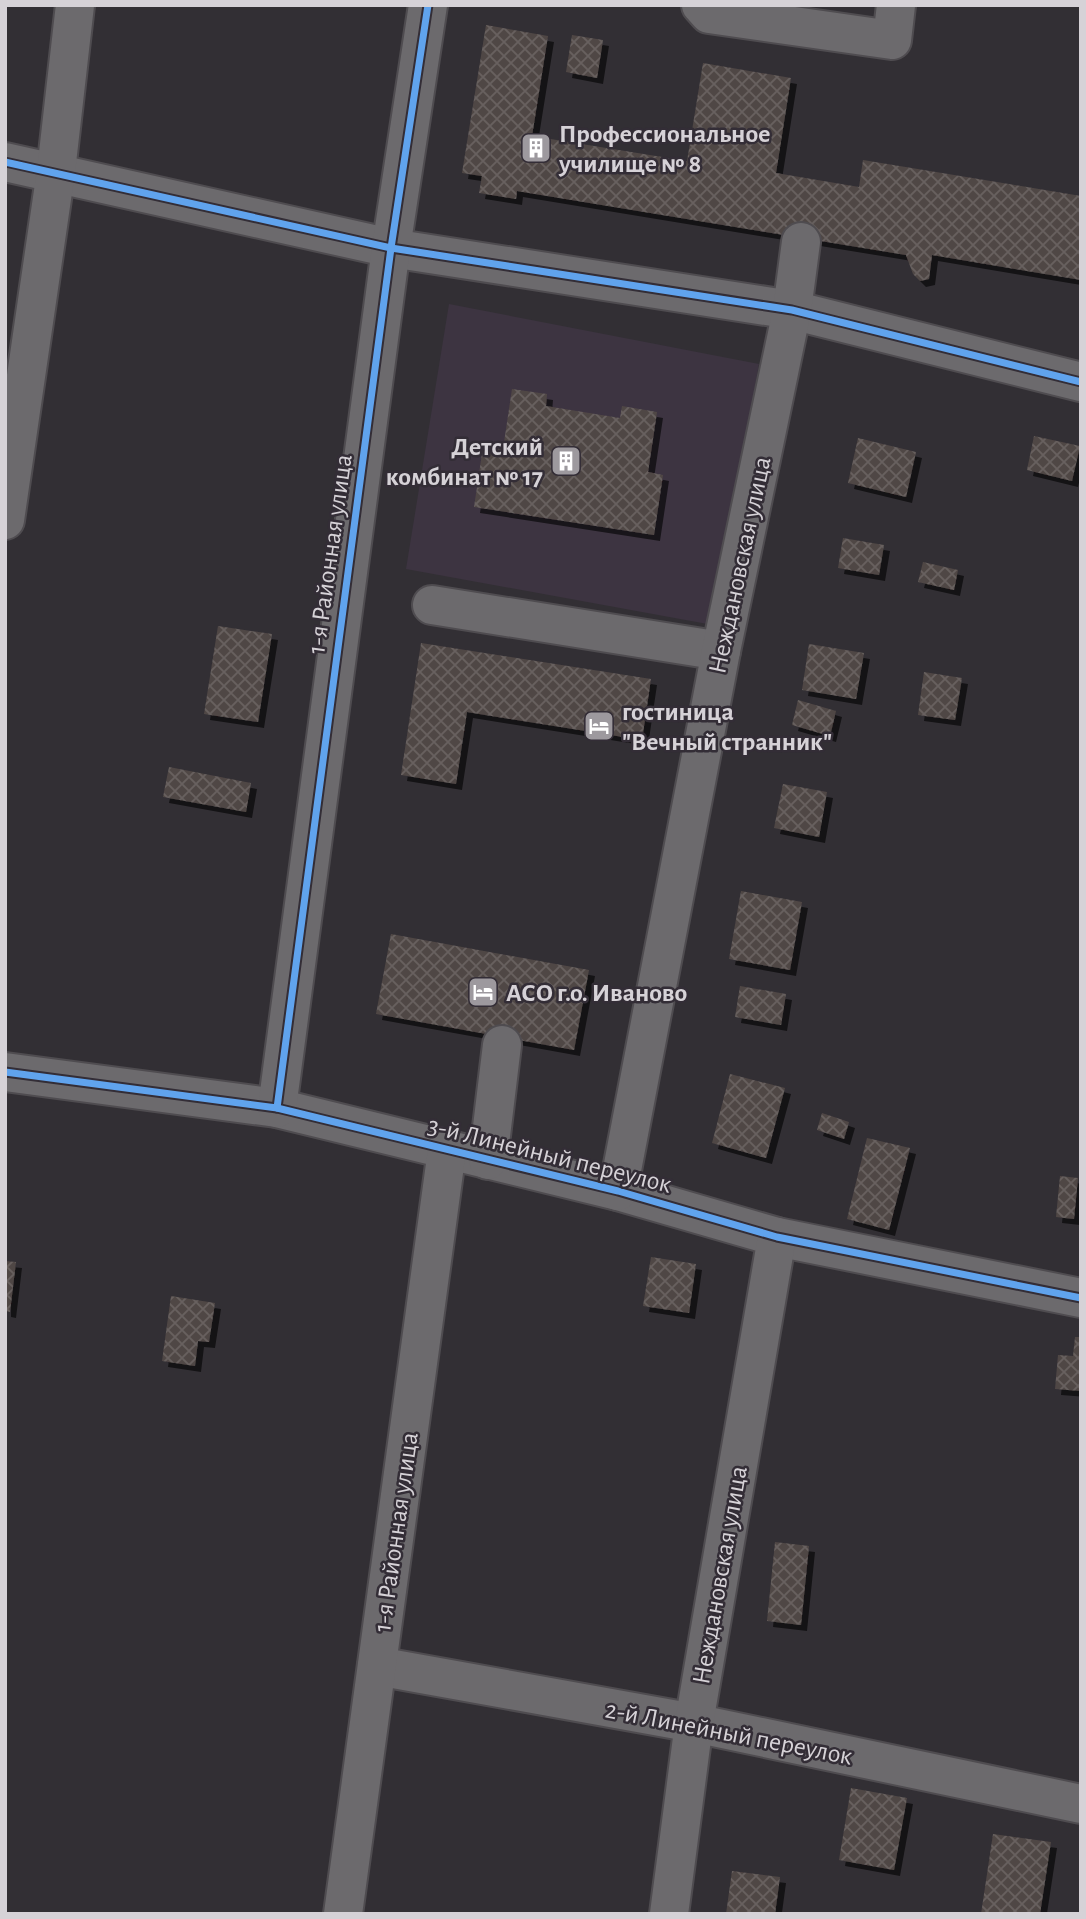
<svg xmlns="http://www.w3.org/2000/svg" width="1086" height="1919" viewBox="0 0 1086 1919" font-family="'Alegreya Sans',sans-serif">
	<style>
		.built { fill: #3d3441 }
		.building { fill: url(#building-cross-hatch); filter: url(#shadow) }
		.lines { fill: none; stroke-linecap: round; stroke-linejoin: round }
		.minor-casing { stroke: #4f4c50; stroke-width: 42 }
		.minor { stroke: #6c6a6d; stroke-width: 38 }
		.cycleway-casing { stroke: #332d36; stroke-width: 11 }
		.cycleway { stroke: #60a3ed; stroke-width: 7 }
		.labels { text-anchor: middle; stroke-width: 5; stroke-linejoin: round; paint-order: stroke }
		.poi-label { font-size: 26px; font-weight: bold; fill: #d6d2d7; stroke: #332d36; text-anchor: start }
		.street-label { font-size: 26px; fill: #d6d2d7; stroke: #332d36 }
	</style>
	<defs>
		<pattern id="building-cross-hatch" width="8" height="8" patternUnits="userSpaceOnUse" patternTransform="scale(1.75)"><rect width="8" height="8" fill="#504745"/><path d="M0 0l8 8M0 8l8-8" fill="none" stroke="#68615f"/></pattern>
		<filter id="shadow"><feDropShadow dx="6" dy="6" stdDeviation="0" flood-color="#0009"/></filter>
	</defs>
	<rect width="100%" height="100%" fill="#322f34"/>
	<!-- built -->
	<path class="built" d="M 449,304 L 759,364 L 713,625 L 406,569 Z"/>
	<!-- building -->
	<g class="building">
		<path d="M 486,25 L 548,36 L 532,136 L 687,161 L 703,63 L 791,78 L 776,173 L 859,187 L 863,160 L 1081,196 L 1081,280 L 932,255 L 929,279 L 920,281 L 913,274 L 906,255 L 517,191 L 516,199 L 479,193 L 482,176 L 462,173 Z"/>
		<path d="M 572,35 L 603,40 L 597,78 L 566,72 Z"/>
		<path d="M 512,389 L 547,394 L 546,406 L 620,418 L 622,406 L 657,412 L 648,472 L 663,475 L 654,535 L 474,507 L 483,447 L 503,449 Z"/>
		<path d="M 1034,436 L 1080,446 L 1072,481 L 1027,470 Z"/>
		<path d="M 858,438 L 916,452 L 906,497 L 848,483 Z"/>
		<path d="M 843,538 L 884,545 L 879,575 L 838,568 Z"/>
		<path d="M 923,562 L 958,570 L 954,590 L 918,582 Z"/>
		<path d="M 218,626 L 272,634 L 258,722 L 204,714 Z"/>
		<path d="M 421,643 L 651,679 L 642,740 L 467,712 L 456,784 L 401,775 Z"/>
		<path d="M 809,644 L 864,653 L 856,699 L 802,690 Z"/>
		<path d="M 924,672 L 962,678 L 955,720 L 918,715 Z"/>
		<path d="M 798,700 L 836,711 L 830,736 L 792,725 Z"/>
		<path d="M 169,767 L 251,783 L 246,812 L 163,797 Z"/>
		<path d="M 783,784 L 827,792 L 819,837 L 774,828 Z"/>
		<path d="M 741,891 L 802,902 L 790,970 L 729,959 Z"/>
		<path d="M 391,934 L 589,970 L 574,1050 L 376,1014 Z"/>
		<path d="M 740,986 L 786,994 L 781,1025 L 735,1017 Z"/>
		<path d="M 730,1074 L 785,1088 L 766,1158 L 712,1143 Z"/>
		<path d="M 822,1113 L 849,1122 L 844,1139 L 817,1130 Z"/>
		<path d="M 867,1138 L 910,1148 L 889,1230 L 847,1219 Z"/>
		<path d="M 1060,1176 L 1078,1178 L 1074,1219 L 1056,1217 Z"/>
		<path d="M 651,1257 L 696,1264 L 689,1313 L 643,1306 Z"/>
		<path d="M 5,1261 L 16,1262 L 10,1312 L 5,1311 Z"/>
		<path d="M 171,1296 L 215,1303 L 209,1342 L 198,1341 L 195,1366 L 162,1361 Z"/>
		<path d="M 1075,1337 L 1081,1337 L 1081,1391 L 1055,1389 L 1058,1355 L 1073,1356 Z"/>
		<path d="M 775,1542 L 809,1546 L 801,1625 L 767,1621 Z"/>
		<path d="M 851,1788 L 907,1798 L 894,1870 L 839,1860 Z"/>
		<path d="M 993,1834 L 1051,1842 L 1040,1914 L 981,1914 Z"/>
		<path d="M 732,1871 L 780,1877 L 775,1914 L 726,1914 Z"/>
	</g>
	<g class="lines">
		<!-- minor casing -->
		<g class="minor-casing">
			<g id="minor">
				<path d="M 701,5 L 709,14 L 892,40 L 896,5"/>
				<path d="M 5,162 L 391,248 L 792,310 L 1081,382"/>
				<path d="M 5,520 L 56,171 L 75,5"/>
				<path d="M 432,605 L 721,651"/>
				<path d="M 5,1072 L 277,1108 L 618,1191 L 777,1237 L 1081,1298"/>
				<path d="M 277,1108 L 391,248 L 428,5"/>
				<path d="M 488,1160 L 502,1045"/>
				<path d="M 618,1191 L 721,651 L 792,310 L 801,242"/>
				<path d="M 377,1666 L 694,1723 L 1081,1804"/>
				<path d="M 343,1914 L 447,1150"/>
				<path d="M 669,1914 L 694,1723 L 777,1237"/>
			</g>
		</g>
		<!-- minor -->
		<use href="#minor" class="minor"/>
		<!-- cycleway casing -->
		<g class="cycleway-casing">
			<g id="cycleway">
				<path d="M 5,162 L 391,248 L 792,310 L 1081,382"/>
				<path d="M 5,1072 L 277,1108 L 618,1191 L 777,1237 L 1081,1298"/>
				<path d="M 277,1108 L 391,248 L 428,5"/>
			</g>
		</g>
		<!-- cycleway -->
		<use href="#cycleway" class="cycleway"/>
	</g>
	<!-- icons -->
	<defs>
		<g id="building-square" transform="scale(1.575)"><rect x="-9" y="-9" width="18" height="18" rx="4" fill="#9d999e" stroke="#332d36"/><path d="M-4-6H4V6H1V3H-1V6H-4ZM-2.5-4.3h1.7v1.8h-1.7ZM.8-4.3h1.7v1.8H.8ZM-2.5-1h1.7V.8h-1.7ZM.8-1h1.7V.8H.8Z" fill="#fff"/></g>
		<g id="hotel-square" transform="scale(1.575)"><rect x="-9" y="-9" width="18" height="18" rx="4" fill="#9d999e" stroke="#332d36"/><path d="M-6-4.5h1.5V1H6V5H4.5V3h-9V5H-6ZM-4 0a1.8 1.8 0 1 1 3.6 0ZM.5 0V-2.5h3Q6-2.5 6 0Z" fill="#fff"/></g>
	</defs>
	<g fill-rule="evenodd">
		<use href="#building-square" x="536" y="148"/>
		<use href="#building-square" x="566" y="461"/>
		<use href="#hotel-square" x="599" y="726"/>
		<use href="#hotel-square" x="483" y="992"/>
	</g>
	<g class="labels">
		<!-- poi labels -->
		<g class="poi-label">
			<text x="559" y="142">Профессиональное<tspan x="559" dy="30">училище № 8</tspan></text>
			<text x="543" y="455" text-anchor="end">Детский<tspan x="543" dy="30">комбинат № 17</tspan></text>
			<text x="622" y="720">гостиница<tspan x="622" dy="30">"Вечный странник"</tspan></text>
			<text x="506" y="1001">АСО г.о. Иваново</text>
		</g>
		<!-- street labels -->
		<g class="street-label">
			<text transform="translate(329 554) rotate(-82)" y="9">1-я Районная улица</text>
			<text transform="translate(739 565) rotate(-78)" y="9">Неждановская улица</text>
			<text transform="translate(550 1154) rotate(14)" y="9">3-й Линейный переулок</text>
			<text transform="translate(395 1532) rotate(-82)" y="9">1-я Районная улица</text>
			<text transform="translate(719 1575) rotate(-80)" y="9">Неждановская улица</text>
			<text transform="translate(729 1732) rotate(11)" y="9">2-й Линейный переулок</text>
		</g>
	</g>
	<!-- border -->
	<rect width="1086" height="1919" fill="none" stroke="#d6d2d7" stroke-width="14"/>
</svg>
